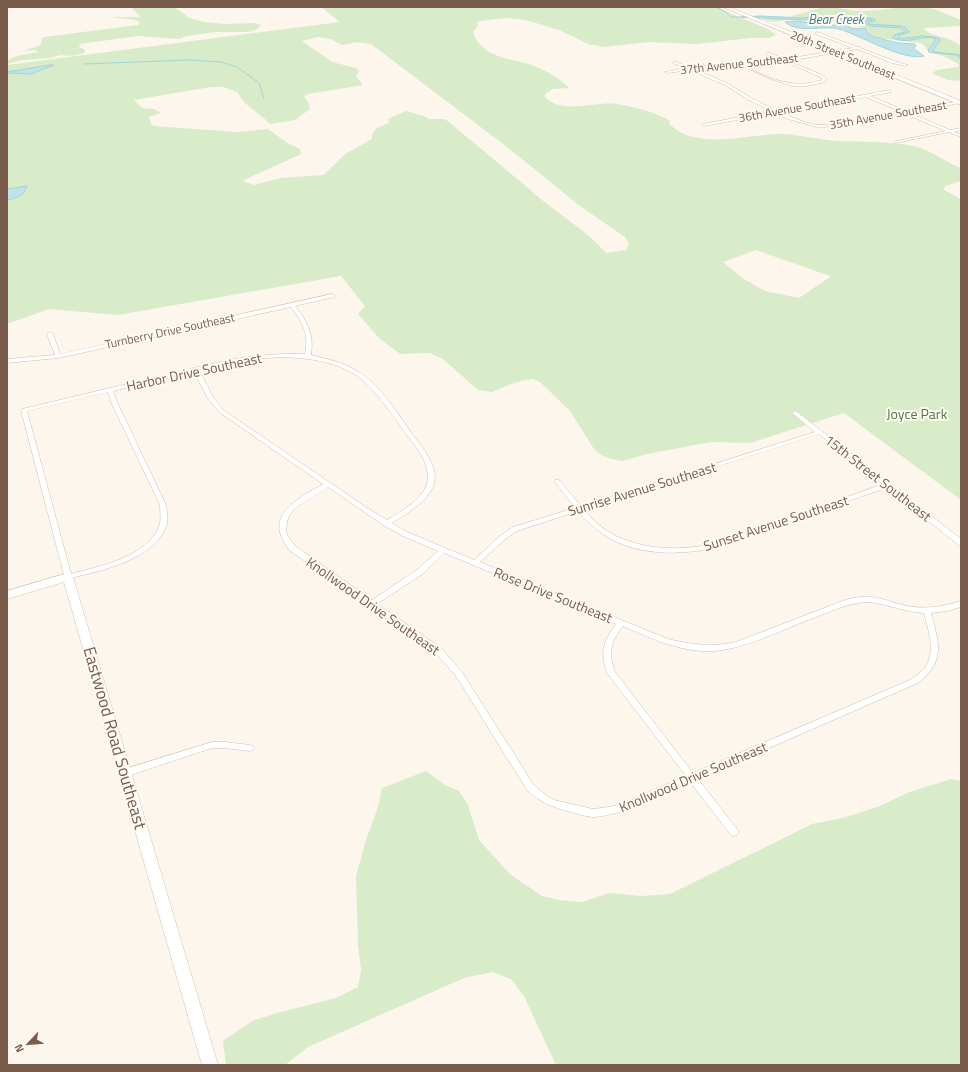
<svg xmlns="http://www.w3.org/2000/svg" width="968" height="1072" viewBox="0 0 968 1072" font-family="'Titillium Web',sans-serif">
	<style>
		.green { fill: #d8ecc9; fill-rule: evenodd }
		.water { fill: #bfe3e8; stroke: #a5d3da }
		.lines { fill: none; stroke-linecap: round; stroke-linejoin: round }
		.stream { stroke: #a5d3da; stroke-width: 1 }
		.street-casing { stroke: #d1beb0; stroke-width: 1 }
		.secondary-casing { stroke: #d6c0b0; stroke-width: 1 }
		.street { fill: #fff; fill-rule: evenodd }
		.secondary { fill: #fff; fill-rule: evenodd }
		.labels { text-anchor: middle; stroke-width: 4; stroke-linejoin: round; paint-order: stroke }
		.far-street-label { font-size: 12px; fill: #7a5c4d; stroke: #fffaf3 }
		.far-water-label { font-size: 13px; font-style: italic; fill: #437c86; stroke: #fffaf3 }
		.street-label { font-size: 14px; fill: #7a5c4d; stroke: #fffaf3 }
		.park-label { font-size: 14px; fill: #537a41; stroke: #fffaf3 }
		.near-street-label { font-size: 17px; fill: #7a5c4d; stroke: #fffaf3 }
	</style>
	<rect width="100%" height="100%" fill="#fdf6ec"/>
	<!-- green -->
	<g class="green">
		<path d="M 131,7 L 178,7 L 175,8 L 185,14 L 187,17 L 204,22 L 225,24 L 254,23 L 261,25 L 258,29 L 247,32 L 216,32 L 187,36 L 179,39 L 138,36 L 80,44 L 79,47 L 84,49 L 85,53 L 71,56 L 60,55 L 50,58 L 23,60 L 7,64 L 7,60 L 17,56 L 38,52 L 36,50 L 23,51 L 41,45 L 42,38 L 44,37 L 138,25 L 140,23 L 136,20 L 108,17 L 140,17 Z"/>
		<path d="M 321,7 L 716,7 L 770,30 L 774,33 L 775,35 L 769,38 L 751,38 L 697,44 L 648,42 L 604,47 L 588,44 L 559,30 L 526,20 L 506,18 L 479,21 L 477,23 L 478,26 L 473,32 C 480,56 509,59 529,64 C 539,67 562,79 569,88 L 553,89 L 545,94 L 545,97 C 562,115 596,101 617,104 C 634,107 656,112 670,121 L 669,124 C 699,152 749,133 784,134 C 802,135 820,140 838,141 C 863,142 889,141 914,146 C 930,150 946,162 961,168 L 961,181 L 945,186 L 944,190 L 961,199 L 961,395 L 959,396 L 961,397 L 961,500 L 844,413 L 750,443 L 711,442 L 647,454 L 623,461 L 611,459 L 601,455 L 594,449 L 570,411 L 540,382 L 533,379 L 525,380 L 511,384 L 492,392 L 478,390 L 443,359 L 430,353 L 400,354 L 379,338 L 358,314 L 365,306 L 341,276 L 118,315 L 49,309 L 7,324 L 7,65 L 340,22 ZM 318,37 L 331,39 L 342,45 L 357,42 L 371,44 L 507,147 L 580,206 L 625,237 L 629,244 L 626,250 L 606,253 C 588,232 563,217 542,200 C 510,173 478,146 445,119 L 428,119 L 427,117 L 406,111 L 388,119 L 389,123 C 380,127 371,128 372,139 L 345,154 L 324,175 L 281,178 L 254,185 L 242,181 L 301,154 L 300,149 L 286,142 L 268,129 L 236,132 L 154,126 L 151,124 L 149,117 L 161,113 L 154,109 L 142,108 L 134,100 L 211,87 L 223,87 L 237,92 C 247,109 258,111 270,124 L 295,120 L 310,109 L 309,104 L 304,96 L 308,94 L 363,85 L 356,76 L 359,71 L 356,68 L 332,62 L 302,41 ZM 756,250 L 830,276 L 830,277 L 799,298 L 765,291 L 742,278 L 723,262 Z"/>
		<path d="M 824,7 C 838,7 850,11 864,11 C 884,11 903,5 923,7 C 935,8 948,15 959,19 L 961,21 L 961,26 L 926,28 L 923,29 C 932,37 949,36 961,46 L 961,81 L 948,80 L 932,73 L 937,70 L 958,67 L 959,64 L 943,56 L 929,52 L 924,45 L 920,43 L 877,38 L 868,34 L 868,30 C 845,19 815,21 791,20 C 779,20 772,25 761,18 L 788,19 L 792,16 Z"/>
		<path d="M 426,771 L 445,785 L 459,791 L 468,805 L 479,840 L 511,875 L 542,896 L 559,900 L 582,902 L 610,893 L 641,896 L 670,894 L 812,824 L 843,818 L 880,806 L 907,793 L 935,784 L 951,779 L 961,781 L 961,1065 L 556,1065 L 524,996 L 511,979 L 492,972 L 464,978 L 308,1047 L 285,1065 L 226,1065 L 223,1041 L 252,1021 L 277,1013 L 336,998 L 358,987 L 361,970 L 358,945 L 356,876 L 366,840 L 378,807 L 382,788 Z"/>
	</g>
	<!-- water -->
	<g class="water">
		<path d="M 760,16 L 803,18 L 827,16 L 837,17 L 844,20 L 873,18 L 876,21 L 868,22 L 868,24 L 901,26 L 905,27 L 907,30 L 910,32 L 899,35 L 899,39 L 923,36 L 939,38 L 940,41 L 933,50 L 934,52 L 961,55 L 961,62 L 960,58 L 956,55 L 929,52 L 928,50 L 935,41 L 935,38 C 921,35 906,45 893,38 L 894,35 L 905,32 L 901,28 L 870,26 L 863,22 L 872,20 L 870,19 L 843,21 L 833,17 L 804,20 L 741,17 Z"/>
		<path d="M 797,21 L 826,25 L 848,25 L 850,28 L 866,29 L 868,34 L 874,37 L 898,43 L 915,44 L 916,46 L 913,48 L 924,56 C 902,61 862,36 839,29 C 822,25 799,34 785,22 Z"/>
		<path d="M 50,65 L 54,65 L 31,74 L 7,73 L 7,72 Z"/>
		<path d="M 27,186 C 24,196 17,198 7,200 L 7,189 Z"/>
	</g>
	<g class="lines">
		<!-- stream -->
		<g class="stream">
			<path d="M 716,7 L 726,12 L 731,17 L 744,17"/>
			<path d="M 84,64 L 189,60 L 221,62 L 237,67 L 259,83 L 264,99"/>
		</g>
		<!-- street casing -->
		<g class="street-casing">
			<g id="street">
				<path d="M 817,32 L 857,47 L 860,47 L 860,48 L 894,61 L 908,65 L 906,66 L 892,63 L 857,49 L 788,61 L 820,74 L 826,78 L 825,82 L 807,86 L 792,86 L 768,78 L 741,65 L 694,69 L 727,83 L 751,98 L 777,111 L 890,90 L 891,92 L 870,96 L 906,111 L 960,101 L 959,103 L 910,113 L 950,130 L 961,128 L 961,130 L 954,132 L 961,135 L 961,137 L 949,132 L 895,143 L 895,141 L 896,141 L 946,131 L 905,114 L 841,126 L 817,127 L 788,119 L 776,113 L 704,126 L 702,125 L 703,124 L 772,111 L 749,100 L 725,85 L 690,70 L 667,73 L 665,72 L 686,68 L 673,63 L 674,61 L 690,68 L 709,65 L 781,60 L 766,54 L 767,52 L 785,59 L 853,48 L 816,34 ZM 784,61 L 818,76 L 822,78 L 822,80 C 796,89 768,80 745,65 ZM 866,97 L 902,112 C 875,117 846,126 818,125 C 807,124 791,117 780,112 Z"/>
				<path d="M 332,294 L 335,296 L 334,297 L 295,306 C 308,323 314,333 311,355 C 327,359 343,362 357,371 C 381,385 397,413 413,435 C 419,443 426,451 430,460 C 434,467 436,476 434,484 C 428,502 407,513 392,523 L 407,532 L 474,560 L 500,536 L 513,527 L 575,508 L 555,482 L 554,481 L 555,480 L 559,480 L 581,506 L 815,432 L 792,413 L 795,411 L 797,412 L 961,539 L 961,545 L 959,545 L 886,488 C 851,500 815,512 780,525 C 759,532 738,541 717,547 C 681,556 634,556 603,534 C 593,527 586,520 578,511 L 517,531 L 504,540 L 480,562 L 668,639 C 692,645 713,647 736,642 L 845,600 C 872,593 879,599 903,605 C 923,610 942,607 961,601 L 961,607 L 947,611 L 931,613 C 939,643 946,661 918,683 L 698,779 L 737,829 L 739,832 L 737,835 L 734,836 L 731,835 L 690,782 C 663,794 624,815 594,817 C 586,817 576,813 567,811 C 549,806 541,802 527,790 L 456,676 L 434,651 L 289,550 C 286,545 282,539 280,533 C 274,508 307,494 323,484 L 219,412 L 207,397 L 194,372 L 113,391 L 118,404 L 166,505 C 167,511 168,518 167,524 C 155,561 101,570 68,579 L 65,579 L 21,410 L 22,409 L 228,360 C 255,356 278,353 305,354 C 309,333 303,323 291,307 L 58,358 L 7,363 L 7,359 L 55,355 L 47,334 L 50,332 L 53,334 L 60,354 ZM 281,357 C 306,358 329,360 351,372 C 372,383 393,416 407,435 C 413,443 420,451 424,460 C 427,467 429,477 427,484 C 421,501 401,511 387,520 L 367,508 L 332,484 L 331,483 L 329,482 L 223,410 L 213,397 L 199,370 L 254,359 ZM 108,392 L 112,404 L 160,505 C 160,511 161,518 160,524 C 149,557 100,566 71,574 L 27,411 ZM 819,434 L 882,484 C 848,497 813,509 779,521 C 758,528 737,537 715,543 C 682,552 638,550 609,532 C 599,526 591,518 584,509 ZM 328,487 L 385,526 L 403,536 L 438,551 L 418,569 L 372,600 L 295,546 L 287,535 L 286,529 L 288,518 L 294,509 ZM 444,553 L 616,624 C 603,642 600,651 607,673 L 686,776 L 621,804 L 609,807 L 593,809 L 554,800 L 543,793 L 533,784 L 462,672 L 440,647 L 377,604 L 424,573 ZM 869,602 C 888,604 904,612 924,613 C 928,629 936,651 926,666 C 923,671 917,675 912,679 L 693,773 L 615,672 C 608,652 610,643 623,626 C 648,637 673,649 701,651 C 734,654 777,632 808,620 C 828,613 848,602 869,602 Z"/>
				<path d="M 212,742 L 225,742 L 250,745 L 253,746 L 254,748 L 253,750 L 250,751 L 225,748 L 212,748 L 125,777 L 122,776 L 121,773 L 122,770 Z"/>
			</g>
		</g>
		<!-- secondary casing -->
		<g class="secondary-casing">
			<g id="secondary">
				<path d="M 723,7 L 729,7 L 961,101 L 961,105 Z"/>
				<path d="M 68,573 L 72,575 L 73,577 L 218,1065 L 202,1065 L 64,582 L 7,599 L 7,591 Z"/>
			</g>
		</g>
		<!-- street -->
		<use href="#street" class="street"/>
		<!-- secondary -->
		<use href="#secondary" class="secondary"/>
	</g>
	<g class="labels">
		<!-- far-street labels -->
		<g class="far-street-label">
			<text transform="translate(843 55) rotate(22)" y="4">20th Street Southeast</text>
			<text transform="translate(739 64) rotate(-6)" y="4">37th Avenue Southeast</text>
			<text transform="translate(797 108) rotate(-10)" y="4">36th Avenue Southeast</text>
			<text transform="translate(888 115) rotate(-10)" y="4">35th Avenue Southeast</text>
			<text transform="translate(170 331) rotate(-12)" y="4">Turnberry Drive Southeast</text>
		</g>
		<!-- far-water labels -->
		<g class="far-water-label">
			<text x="836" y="24">Bear Creek</text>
		</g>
		<!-- street labels -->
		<g class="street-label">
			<text transform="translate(194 372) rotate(-12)" y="5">Harbor Drive Southeast</text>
			<text transform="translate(878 478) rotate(38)" y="5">15th Street Southeast</text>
			<text transform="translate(642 489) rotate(-17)" y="5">Sunrise Avenue Southeast</text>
			<text transform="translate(776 523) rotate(-18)" y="5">Sunset Avenue Southeast</text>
			<text transform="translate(553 595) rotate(22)" y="5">Rose Drive Southeast</text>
			<text transform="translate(373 606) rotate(35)" y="5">Knollwood Drive Southeast</text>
			<text transform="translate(693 777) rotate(-23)" y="5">Knollwood Drive Southeast</text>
		</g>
		<!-- park labels -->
		<g class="park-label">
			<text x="917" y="419">Joyce Park</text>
		</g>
		<!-- near-street labels -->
		<g class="near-street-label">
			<text transform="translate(115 738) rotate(74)" y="6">Eastwood Road Southeast</text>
		</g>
	</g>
	<!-- border -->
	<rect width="968" height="1072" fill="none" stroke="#7a5c4d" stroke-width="16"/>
	<!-- north arrow -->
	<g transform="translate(28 1044) rotate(244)" stroke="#fffaf3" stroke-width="3" paint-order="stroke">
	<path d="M0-3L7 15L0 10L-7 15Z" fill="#7a5c4d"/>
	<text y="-6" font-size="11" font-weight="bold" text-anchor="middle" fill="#7a5c4d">N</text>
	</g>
</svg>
